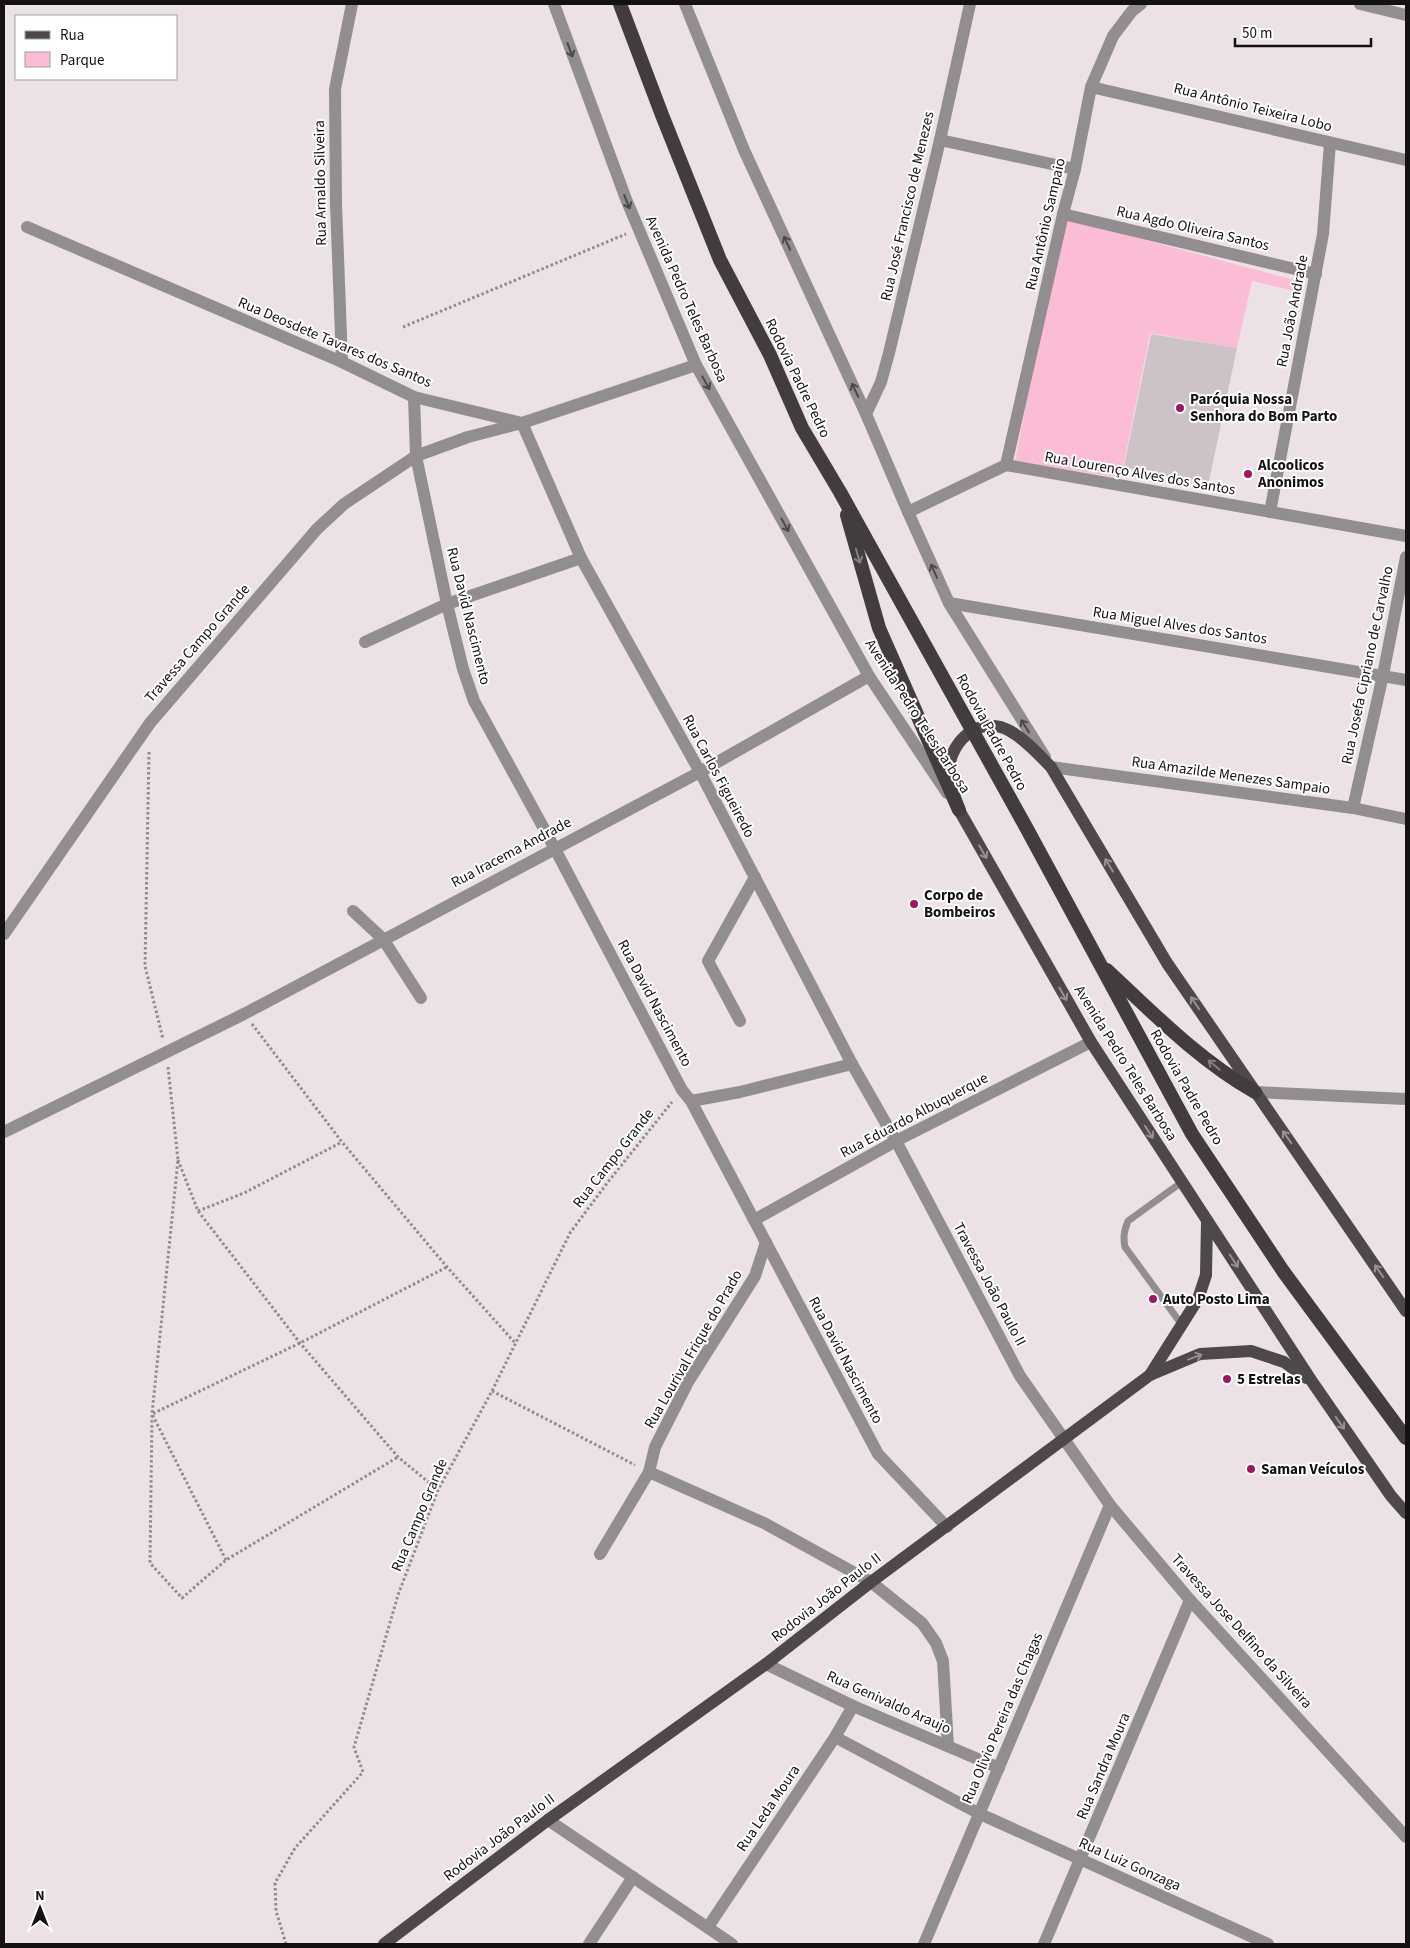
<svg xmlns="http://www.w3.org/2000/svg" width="1410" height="1948" viewBox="0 0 1410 1948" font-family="'Source Sans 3',sans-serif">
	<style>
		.green { fill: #fabdd5 }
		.building { fill: #cdc3c7 }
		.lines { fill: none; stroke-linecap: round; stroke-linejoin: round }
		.path { stroke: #928b8e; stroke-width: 3; stroke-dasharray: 2.5 2.5; stroke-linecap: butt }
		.service { stroke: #928e8f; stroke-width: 7 }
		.minor { stroke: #928e8f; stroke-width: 12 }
		.tertiary { stroke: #928e8f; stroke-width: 12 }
		.primary { stroke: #4e484a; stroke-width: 12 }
		.trunk { stroke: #423c3e; stroke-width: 14 }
		.oneway { stroke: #4d494a }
		.oneway2 { stroke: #848082 }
		.oneway3 { stroke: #959192 }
		.poi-dot { fill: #a01662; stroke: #fff; stroke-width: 2 }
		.labels { text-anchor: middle; stroke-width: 4; stroke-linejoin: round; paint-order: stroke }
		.street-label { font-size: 15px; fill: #141112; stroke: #fff }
		.poi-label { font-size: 15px; font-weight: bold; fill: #141112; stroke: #fff; text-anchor: start }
	</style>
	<rect width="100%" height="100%" fill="#ece2e6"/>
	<!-- green -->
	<path class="green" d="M 1063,218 L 1302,282 L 1299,292 L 1252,281 L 1237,348 L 1150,333 L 1121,478 L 1015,461 Z"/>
	<!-- building -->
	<path class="building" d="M 1151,334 L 1237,348 L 1208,486 L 1124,467 Z"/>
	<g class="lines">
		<!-- path -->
		<g class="path">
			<path d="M 403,327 L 626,234"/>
			<path d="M 149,752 L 145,966 L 163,1039"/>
			<path d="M 252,1024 L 342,1142 L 447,1267 L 516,1344"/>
			<path d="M 168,1067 L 178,1160 L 152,1414 L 150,1563 L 182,1598 L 226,1560 L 398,1457"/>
			<path d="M 178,1160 L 198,1211 L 300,1343 L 398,1457 L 438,1490"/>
			<path d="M 198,1211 L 244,1193 L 342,1142"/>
			<path d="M 492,1391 L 635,1465"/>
			<path d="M 226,1560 L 152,1414 L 300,1343 L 447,1267"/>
			<path d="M 286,1944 L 276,1911 L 275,1883 L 295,1848 L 363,1772 L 354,1747 L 398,1595 L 438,1490 L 492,1391 L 570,1233 L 608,1182 L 672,1102"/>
		</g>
		<!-- service -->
		<path class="service" d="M 1182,1182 L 1128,1221 C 1124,1231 1123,1237 1125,1247 L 1182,1325"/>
		<!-- minor -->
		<g class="minor">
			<path d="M 1360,4 L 1406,15"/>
			<path d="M 1091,87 L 1406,160"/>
			<path d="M 940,140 L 1075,169"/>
			<path d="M 1063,214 L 1316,274"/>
			<path d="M 27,227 L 342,362 L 414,397 L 522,423 L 696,365"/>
			<path d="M 342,362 L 336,204 L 335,89 L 352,4"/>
			<path d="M 866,414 L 881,382 L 889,353 L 940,140 L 970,4"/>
			<path d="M 1006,465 L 1063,214 L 1075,169 L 1091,87 L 1113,36 L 1132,11 L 1141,4"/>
			<path d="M 908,512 L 1006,465 L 1406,536"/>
			<path d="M 1270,512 L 1323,234 L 1330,143"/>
			<path d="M 949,603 L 1406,680"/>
			<path d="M 365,642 L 447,604 L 581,558"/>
			<path d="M 1051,767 L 1353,808 L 1406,819"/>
			<path d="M 1353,808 L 1383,675 L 1406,557"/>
			<path d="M 353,911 L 383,939 L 421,998"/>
			<path d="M 4,934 L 150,723 L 317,529 L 344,504 L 416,456 L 414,397"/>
			<path d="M 740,1021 L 708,961 L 755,877"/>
			<path d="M 1255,1092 L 1406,1099"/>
			<path d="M 691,1101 L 740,1092 L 852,1064"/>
			<path d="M 4,1132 L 244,1014 L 700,772 L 869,676"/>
			<path d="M 754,1220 L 896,1141 L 1091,1042"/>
			<path d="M 649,1472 L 764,1523 L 871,1582 L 922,1623 L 936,1643 L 943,1661 L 948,1746"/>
			<path d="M 947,1527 L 878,1454 L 691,1101 L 682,1090 L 554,847 L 474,701 L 463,669 L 447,604 L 416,456 L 468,437 L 522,423 L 581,558 L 700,772 L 852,1064 L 896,1141 L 1020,1376 L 1110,1505 L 1190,1600 L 1406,1837"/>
			<path d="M 600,1554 L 649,1472 L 655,1447 L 688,1382 L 755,1276 L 766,1242"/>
			<path d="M 766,1664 L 853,1706 L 999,1768"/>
			<path d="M 835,1737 L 980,1814 L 1268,1944"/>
			<path d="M 548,1820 L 732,1944"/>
			<path d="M 708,1927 L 835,1737 L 853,1706"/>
			<path d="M 589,1944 L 633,1877"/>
			<path d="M 924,1944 L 1110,1505"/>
			<path d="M 1044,1944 L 1190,1600"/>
		</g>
		<!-- tertiary -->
		<g class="tertiary">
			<path d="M 554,4 L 626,199 L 696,365 L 869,676 L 947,793"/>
			<path d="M 685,4 L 744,150 L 866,414 L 908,512 L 949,603 L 1045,757"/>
		</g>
		<!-- primary -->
		<g class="primary">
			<path d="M 1406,1311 L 1167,963 L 1051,767 C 1039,755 1026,740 1010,731 C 982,715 952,738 949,768 C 948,779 956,799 959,810 L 1091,1042 L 1313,1383 L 1391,1496 L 1406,1513"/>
			<path d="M 1150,1375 L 1200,1354 L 1251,1351 L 1284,1362 L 1306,1378"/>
			<path d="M 384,1944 L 548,1820 L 766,1664 L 871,1582 L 1150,1375 L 1198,1299 L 1206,1275 L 1207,1221"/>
		</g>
		<!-- trunk -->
		<g class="trunk">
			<path d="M 620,4 L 662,115 L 720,260 L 770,355 L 802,428 L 840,492 L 1027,829 L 1192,1134 L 1283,1271 L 1406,1438"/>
			<path d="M 847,515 L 879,628 L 959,810"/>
			<path d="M 1107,970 C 1154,1014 1199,1060 1255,1092"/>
		</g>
	</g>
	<!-- one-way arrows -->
	<defs><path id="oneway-shaft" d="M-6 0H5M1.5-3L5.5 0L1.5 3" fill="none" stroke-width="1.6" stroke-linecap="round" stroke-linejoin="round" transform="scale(1.25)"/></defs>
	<g class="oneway">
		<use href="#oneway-shaft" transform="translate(570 50) rotate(70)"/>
		<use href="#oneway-shaft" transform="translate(627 202) rotate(68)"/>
		<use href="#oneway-shaft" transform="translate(787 243) rotate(-115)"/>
		<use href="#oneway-shaft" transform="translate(706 383) rotate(61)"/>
		<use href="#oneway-shaft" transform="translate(855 390) rotate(-115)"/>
		<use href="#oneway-shaft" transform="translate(785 525) rotate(61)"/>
		<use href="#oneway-shaft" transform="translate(934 571) rotate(-114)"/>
		<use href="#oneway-shaft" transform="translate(1025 726) rotate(-122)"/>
	</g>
	<g class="oneway2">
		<use href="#oneway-shaft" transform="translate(858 556) rotate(74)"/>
		<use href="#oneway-shaft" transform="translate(1214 1065) rotate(-140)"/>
	</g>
	<g class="oneway3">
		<use href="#oneway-shaft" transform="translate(983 852) rotate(60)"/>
		<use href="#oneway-shaft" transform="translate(1109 865) rotate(-121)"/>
		<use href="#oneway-shaft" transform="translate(1063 994) rotate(60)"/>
		<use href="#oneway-shaft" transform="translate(1195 1003) rotate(-124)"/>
		<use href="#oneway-shaft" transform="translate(1149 1132) rotate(57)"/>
		<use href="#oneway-shaft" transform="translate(1287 1137) rotate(-125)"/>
		<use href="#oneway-shaft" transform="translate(1234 1261) rotate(57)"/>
		<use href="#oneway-shaft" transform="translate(1379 1271) rotate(-125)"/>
		<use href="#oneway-shaft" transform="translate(1195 1357) rotate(-20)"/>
		<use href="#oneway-shaft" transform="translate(1340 1423) rotate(55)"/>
	</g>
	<!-- markers -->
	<g class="poi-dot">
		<circle cx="1180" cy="408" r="5"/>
		<circle cx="1248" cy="474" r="5"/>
		<circle cx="914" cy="904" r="5"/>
		<circle cx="1153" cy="1299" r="5"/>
		<circle cx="1227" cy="1379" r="5"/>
		<circle cx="1251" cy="1469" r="5"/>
	</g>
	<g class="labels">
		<!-- street labels -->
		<g class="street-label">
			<text transform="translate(1253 107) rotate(14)" y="5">Rua Antônio Teixeira Lobo</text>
			<text transform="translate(320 183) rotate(-91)" y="5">Rua Arnaldo Silveira</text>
			<text transform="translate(907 206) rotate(-77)" y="5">Rua José Francisco de Menezes</text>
			<text transform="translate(1045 224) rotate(-77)" y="5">Rua Antônio Sampaio</text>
			<text transform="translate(1193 228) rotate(13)" y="5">Rua Agdo Oliveira Santos</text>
			<text transform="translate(687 299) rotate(66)" y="5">Avenida Pedro Teles Barbosa</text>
			<text transform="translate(1292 311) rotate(-79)" y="5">Rua João Andrade</text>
			<text transform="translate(335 342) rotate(23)" y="5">Rua Deosdete Tavares dos Santos</text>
			<text transform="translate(798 378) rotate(64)" y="5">Rodovia Padre Pedro</text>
			<text transform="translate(1140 473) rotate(10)" y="5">Rua Lourenço Alves dos Santos</text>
			<text transform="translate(469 616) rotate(76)" y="5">Rua David Nascimento</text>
			<text transform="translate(1180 625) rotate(9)" y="5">Rua Miguel Alves dos Santos</text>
			<text transform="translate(197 643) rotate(-49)" y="5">Travessa Campo Grande</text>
			<text transform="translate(1367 665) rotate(-78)" y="5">Rua Josefa Cipriano de Carvalho</text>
			<text transform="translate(918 716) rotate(57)" y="5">Avenida Pedro Teles Barbosa</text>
			<text transform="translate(992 732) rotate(61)" y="5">Rodovia Padre Pedro</text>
			<text transform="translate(1231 775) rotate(8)" y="5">Rua Amazilde Menezes Sampaio</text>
			<text transform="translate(719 776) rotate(62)" y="5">Rua Carlos Figueiredo</text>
			<text transform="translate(511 852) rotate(-28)" y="5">Rua Iracema Andrade</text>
			<text transform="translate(655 1003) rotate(62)" y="5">Rua David Nascimento</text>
			<text transform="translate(1126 1063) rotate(58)" y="5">Avenida Pedro Teles Barbosa</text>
			<text transform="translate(1187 1087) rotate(60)" y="5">Rodovia Padre Pedro</text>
			<text transform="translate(914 1115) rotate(-28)" y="5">Rua Eduardo Albuquerque</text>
			<text transform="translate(613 1158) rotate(-52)" y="5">Rua Campo Grande</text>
			<text transform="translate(990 1284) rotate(62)" y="5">Travessa João Paulo II</text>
			<text transform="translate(693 1349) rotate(-60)" y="5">Rua Lourival Frique do Prado</text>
			<text transform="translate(846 1360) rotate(62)" y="5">Rua David Nascimento</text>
			<text transform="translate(419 1515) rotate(-67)" y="5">Rua Campo Grande</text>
			<text transform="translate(826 1597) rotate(-38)" y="5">Rodovia João Paulo II</text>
			<text transform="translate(1242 1631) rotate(48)" y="5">Travessa Jose Delfino da Silveira</text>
			<text transform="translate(889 1702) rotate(24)" y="5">Rua Genivaldo Araujo</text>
			<text transform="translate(1002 1718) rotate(-67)" y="5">Rua Olivio Pereira das Chagas</text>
			<text transform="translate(1103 1766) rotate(-67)" y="5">Rua Sandra Moura</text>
			<text transform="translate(768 1808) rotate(-56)" y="5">Rua Leda Moura</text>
			<text transform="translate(499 1837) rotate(-37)" y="5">Rodovia João Paulo II</text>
			<text transform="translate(1130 1864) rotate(24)" y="5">Rua Luiz Gonzaga</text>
		</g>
		<!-- poi labels -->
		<g class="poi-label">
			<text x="1190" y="404">Paróquia Nossa<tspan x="1190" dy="17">Senhora do Bom Parto</tspan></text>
			<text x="1258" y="470">Alcoolicos<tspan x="1258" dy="17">Anonimos</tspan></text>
			<text x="924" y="900">Corpo de<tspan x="924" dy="17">Bombeiros</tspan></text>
			<text x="1163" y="1304">Auto Posto Lima</text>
			<text x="1237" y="1384">5 Estrelas</text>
			<text x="1261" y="1474">Saman Veículos</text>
		</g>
	</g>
	<!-- border -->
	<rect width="1410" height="1948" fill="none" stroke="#141112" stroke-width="10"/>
	<!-- legend -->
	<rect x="15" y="15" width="162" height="65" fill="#ffffff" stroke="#a1a0a0"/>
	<rect x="25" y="31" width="25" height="8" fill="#4e484a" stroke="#a1a0a0"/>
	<text x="60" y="40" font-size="15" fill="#141112">Rua</text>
	<rect x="25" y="52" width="25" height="15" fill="#fabdd5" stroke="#a1a0a0"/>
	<text x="60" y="65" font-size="15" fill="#141112">Parque</text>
	<!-- north arrow -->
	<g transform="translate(40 1908)" stroke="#ffffff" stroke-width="4" paint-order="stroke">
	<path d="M0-4L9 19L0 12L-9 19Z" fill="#141112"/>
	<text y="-8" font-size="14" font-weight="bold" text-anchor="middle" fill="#141112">N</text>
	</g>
	<!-- scale -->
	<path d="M1235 38v8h136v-8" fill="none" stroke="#141112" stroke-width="2.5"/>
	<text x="1242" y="38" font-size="15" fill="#141112" stroke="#ffffff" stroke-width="4" paint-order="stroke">50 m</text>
</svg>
